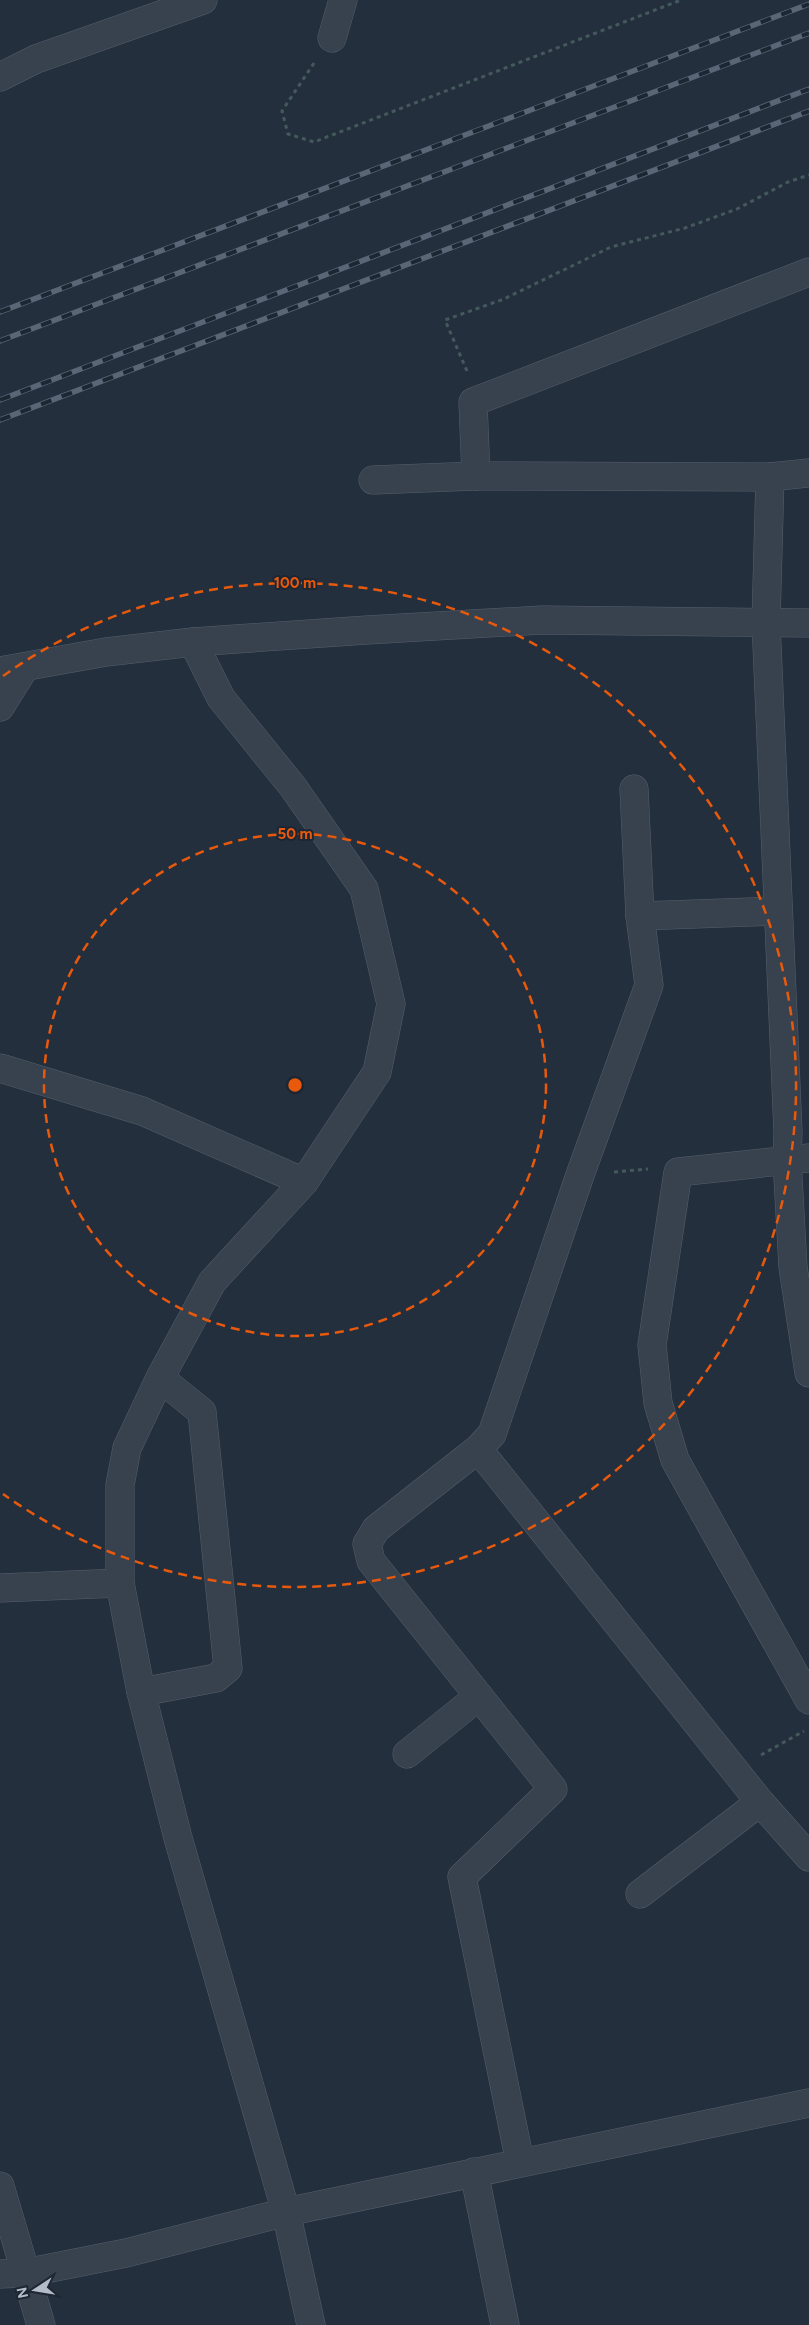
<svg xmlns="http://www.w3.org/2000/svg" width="809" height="2325" font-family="Figtree,sans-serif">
<rect width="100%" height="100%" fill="#242f3e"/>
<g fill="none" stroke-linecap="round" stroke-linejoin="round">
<defs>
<g id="minor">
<path d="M332,38L343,0"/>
<path d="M0,77L36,59L203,0"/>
<path d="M809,473L770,477L766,622L788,1132L787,1160L793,1267L809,1373"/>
<path d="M476,476L473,402L809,272"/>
<path d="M373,480L476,476L770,477"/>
<path d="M193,642L221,698L293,787L364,889L391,1004L377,1072L304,1182L212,1282L160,1378L127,1448L120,1485V1583L141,1692L178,1838L286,2212L311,2325"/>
<path d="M0,671L106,652L193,642L367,630L542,620L809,623"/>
<path d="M0,707L25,667"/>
<path d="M634,789L640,916"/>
<path d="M0,1068L142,1111L304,1182"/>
<path d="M809,1158L678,1172L652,1345L658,1403L675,1460L809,1700"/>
<path d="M478,1449L760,1802L809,1857"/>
<path d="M0,1588L120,1583"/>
<path d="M141,1692L216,1678L228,1668L202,1412L160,1378"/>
<path d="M407,1754L479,1696"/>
<path d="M640,1894L760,1802"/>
<path d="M520,2162L462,1877L553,1789L371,1561L367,1544L376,1529L478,1449L492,1434L580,1175L649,985L640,916L777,911"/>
<path d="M474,2172L505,2325"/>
<path d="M0,2186L41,2325"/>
<path d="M0,2274L25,2273L126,2253L286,2212L809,2103"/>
</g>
</defs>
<!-- minor casing -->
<use href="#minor" stroke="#565f6c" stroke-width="29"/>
<!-- path -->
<g stroke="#44595c" stroke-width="3" stroke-dasharray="4 4" stroke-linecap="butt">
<path d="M314,63L282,111L288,134L314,142L681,0"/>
<path d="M467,371L445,320L504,299L611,247L685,228L737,209L788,182L809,175"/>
<path d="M614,1172L648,1169"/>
<path d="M761,1755L804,1731"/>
</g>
<!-- minor -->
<use href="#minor" stroke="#38414e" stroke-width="28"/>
<defs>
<g id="rail">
<path d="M0,312L809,4"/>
<path d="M0,341L809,33"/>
<path d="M0,400L809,89"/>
<path d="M0,420L809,111"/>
</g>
</defs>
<!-- rail casing -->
<use href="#rail" stroke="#5a6575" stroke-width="5.5"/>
<!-- rail -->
<use href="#rail" stroke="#1d2633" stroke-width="4" stroke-dasharray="11" stroke-linecap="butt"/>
</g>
<!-- distance rings -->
<g fill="none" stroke="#e8590c" stroke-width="2.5" stroke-dasharray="9 6">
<circle cx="295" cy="1085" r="251"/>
<path d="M3 676A502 502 0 1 1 3 1494"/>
</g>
<circle cx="295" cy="1085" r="8" fill="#e8590c" stroke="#1d2633" stroke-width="2.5"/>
<g font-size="15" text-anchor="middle" font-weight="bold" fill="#e8590c" stroke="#1d2633" stroke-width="4" stroke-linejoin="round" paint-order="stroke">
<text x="295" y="588">100 m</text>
<text x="295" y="839">50 m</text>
</g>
<!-- north arrow -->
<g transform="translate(35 2290) rotate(258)" stroke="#1d2633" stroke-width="4" paint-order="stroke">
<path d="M0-4L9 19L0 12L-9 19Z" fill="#b4bcc9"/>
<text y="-8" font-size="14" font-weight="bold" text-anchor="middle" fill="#b4bcc9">N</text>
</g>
</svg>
